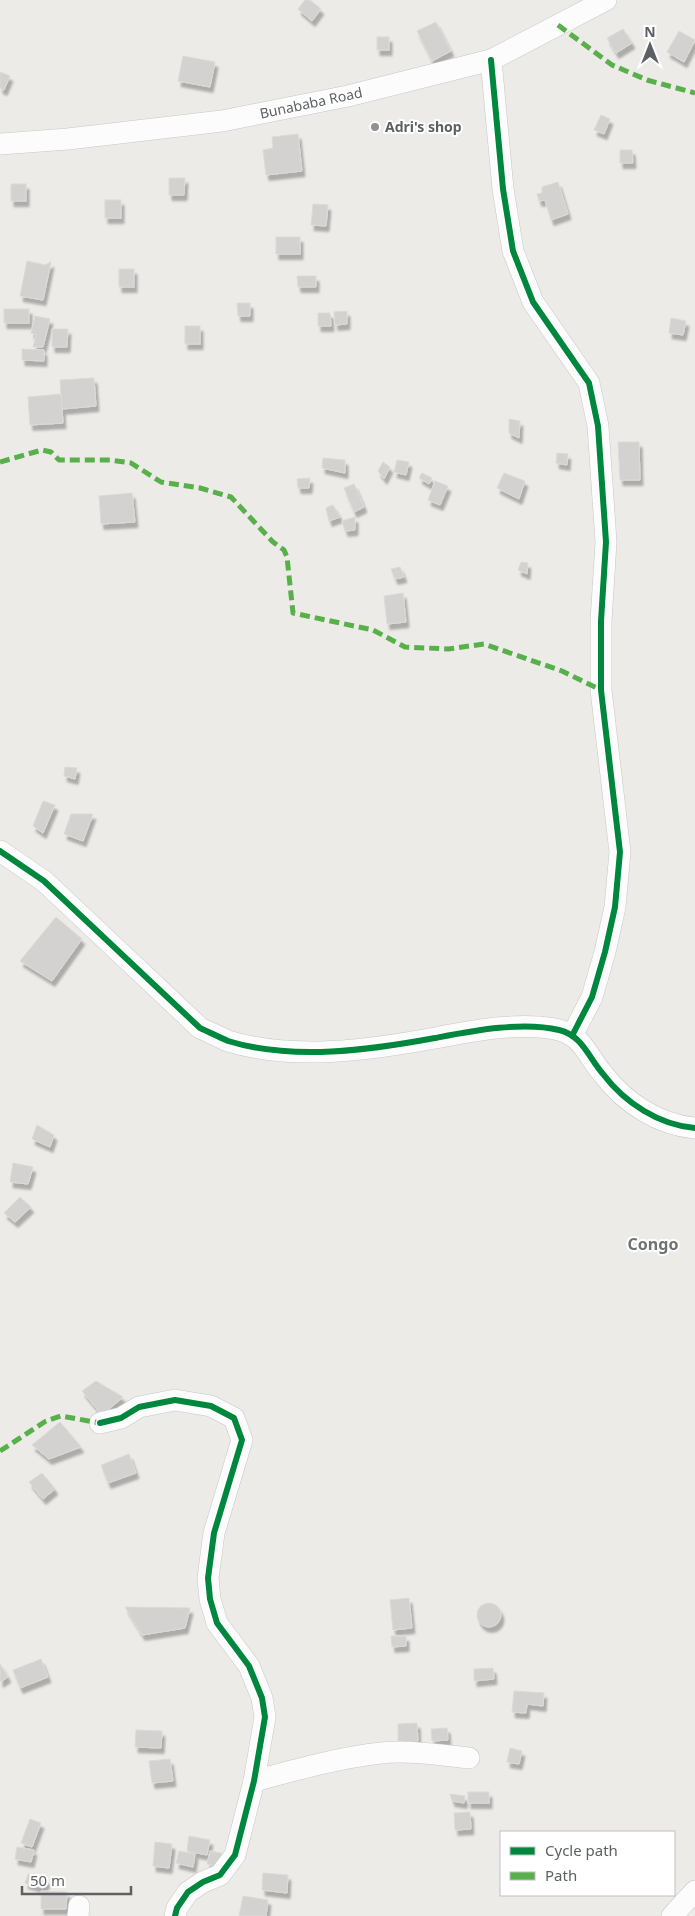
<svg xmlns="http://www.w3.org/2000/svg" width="695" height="1916" font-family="'Noto Sans',sans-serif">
<defs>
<filter id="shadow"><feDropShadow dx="3" dy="5.5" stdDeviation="1" flood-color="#0004"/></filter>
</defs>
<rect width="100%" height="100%" fill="#ecebe8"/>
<!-- building -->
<g fill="#d3d2d1" stroke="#dcdad7" filter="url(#shadow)">
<path d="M305,0H310L321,9L312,21L298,9Z"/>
<path d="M436,22L451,51L432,61L417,31Z"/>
<path d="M623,29L632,43L616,53L607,38Z"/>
<path d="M679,31L695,40L684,62L667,52Z"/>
<rect x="377" y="37" width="12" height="13"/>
<path d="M183,56L215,62L210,87L178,81Z"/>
<path d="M0,72L10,76L4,90L0,88Z"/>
<path d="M601,115L610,119L604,134L594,130Z"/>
<path d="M298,134L302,171L266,175L263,150L273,148L272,137Z"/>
<path d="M620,150H632L633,163H620Z"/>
<path d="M169,178H185L184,195H169Z"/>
<path d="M558,182L568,214L551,220L545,200L539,201L537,194L542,193V187Z"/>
<rect x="11" y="184" width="15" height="17"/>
<rect x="105" y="200" width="16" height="18"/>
<path d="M313,204L328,205L326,226L311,225Z"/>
<rect x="276" y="237" width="24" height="17"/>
<path d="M27,261L45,265L51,262L43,300L20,296Z"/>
<rect x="119" y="269" width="15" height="18"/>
<path d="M297,276H316V287H298Z"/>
<path d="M237,303H250V316H238Z"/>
<rect x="4" y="309" width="25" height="14"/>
<path d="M347,311V324L335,325L334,312Z"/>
<path d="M318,313H330L331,326H318Z"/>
<path d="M35,316L50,319L43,347H33L36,335L31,333Z"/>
<path d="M671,318L686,321L683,335L669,333Z"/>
<rect x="185" y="326" width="15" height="18"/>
<path d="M52,329H68L67,347H52Z"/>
<path d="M22,349L44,350V361L22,360Z"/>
<path d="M94,378L96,406L62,409L60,380Z"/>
<path d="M61,394L63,423L30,425L28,397Z"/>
<path d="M509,419L520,421L519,438L509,433Z"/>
<path d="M618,442H639L640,480H620Z"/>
<path d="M557,453L568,454L567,465L556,463Z"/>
<path d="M323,458L345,460V473L322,468Z"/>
<path d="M397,460L409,462L406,475L394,472Z"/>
<path d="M383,462L390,467L384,479L378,471Z"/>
<path d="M422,473L432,478L429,484L419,478Z"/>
<path d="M504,473L525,481L519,499L497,488Z"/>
<path d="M310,478L309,488H298L297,479Z"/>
<path d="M435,481L448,486L440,505L428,500Z"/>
<path d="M354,484L364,507L354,512L344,488Z"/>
<path d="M132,493L135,522L101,524L99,496Z"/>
<path d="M333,505L340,517L329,521L326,508Z"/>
<path d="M355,517V530L345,531L342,521Z"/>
<path d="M521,562L528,563L527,574L518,570Z"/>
<path d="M400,567L404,577L395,579L391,569Z"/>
<path d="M403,593L406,622L387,624L384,596Z"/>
<path d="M65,767L77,768L75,779L64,776Z"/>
<path d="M43,801L55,805L43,833L33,826Z"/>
<path d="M71,814H93L83,841L64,834Z"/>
<path d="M56,917L82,939L52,981L20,961Z"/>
<path d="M37,1125L54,1135L50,1147L32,1139Z"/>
<path d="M13,1163L33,1167L28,1184L10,1182Z"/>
<path d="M20,1197L31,1207L15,1222L4,1213Z"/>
<path d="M96,1381L123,1397L102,1415L82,1391Z"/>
<path d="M60,1422L81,1447L49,1459L32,1445Z"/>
<path d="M129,1454L136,1473L108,1483L101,1465Z"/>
<path d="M42,1473L55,1489L43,1499L29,1482Z"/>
<path d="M409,1598L412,1628L393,1630L390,1600Z"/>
<circle cx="489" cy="1615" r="12"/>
<path d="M125,1607L190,1608L185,1628L142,1635Z"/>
<path d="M391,1636H406V1646L392,1647Z"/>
<path d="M41,1659L48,1677L20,1688L13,1670Z"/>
<path d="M0,1664L8,1677L0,1682Z"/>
<path d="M493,1668L494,1679L474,1681V1669Z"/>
<path d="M514,1691L544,1693L543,1706L527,1704L526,1713L512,1712Z"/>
<path d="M417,1723L418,1741L398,1742V1724Z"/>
<path d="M447,1728L448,1740L432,1741L431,1729Z"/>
<path d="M136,1730L162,1731L161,1748L135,1747Z"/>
<path d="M510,1748L522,1751L519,1764L507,1762Z"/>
<path d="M170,1759L173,1781L152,1783L149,1761Z"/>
<rect x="468" y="1792" width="21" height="11"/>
<path d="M450,1794L465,1796L464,1803L452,1801Z"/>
<path d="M470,1812L471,1829L455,1830L454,1813Z"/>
<path d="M30,1819L41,1823L32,1847L21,1843Z"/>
<path d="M189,1836L210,1840L207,1855L187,1851Z"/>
<path d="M155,1842L172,1844L169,1868L153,1866Z"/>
<path d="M17,1847L34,1850L31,1862L15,1859Z"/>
<path d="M179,1851L195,1854L193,1867L176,1863Z"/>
<path d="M210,1851L226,1854L223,1867L207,1864Z"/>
<path d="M263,1873L288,1875L287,1893L262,1890Z"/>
<path d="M28,1874L48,1880L43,1888L25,1883Z"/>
<path d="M41,1891L67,1892L66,1909H41Z"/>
<path d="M243,1896L268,1900L266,1916H239Z"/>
</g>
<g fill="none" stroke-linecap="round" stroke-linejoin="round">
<defs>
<g id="minor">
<path d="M491,60L503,189L513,251L533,302L589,383L598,426L606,542L601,621V690L620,852L615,907L605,952L592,997L573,1034"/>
<path d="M0,144L68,139L222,121L348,96L491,60L606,0"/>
<path d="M0,851L44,881L200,1028C209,1032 219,1037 228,1041C293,1061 370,1050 435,1038C472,1031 522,1021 559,1030C583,1036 588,1057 603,1074C625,1103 659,1125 695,1128"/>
<path d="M100,1423L121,1418L139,1407L175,1400L211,1406L234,1418L242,1440L214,1533L208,1578L210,1599L217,1623L249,1666L262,1698L265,1717L254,1781L235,1855L220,1875L203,1882L188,1892L177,1908L175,1916"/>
<path d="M254,1781C295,1770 337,1758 381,1753C410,1750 440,1755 469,1758"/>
<path d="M78,1916L79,1906"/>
<path d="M672,1916L695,1891"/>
</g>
</defs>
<!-- minor casing -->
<use href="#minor" stroke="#c7c7c7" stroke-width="22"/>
<!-- minor -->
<use href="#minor" stroke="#fcfcfc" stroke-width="21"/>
<!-- quiet -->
<g stroke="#58b04a" stroke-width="5" stroke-dasharray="10 5" stroke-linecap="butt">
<path d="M558,25L612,65L647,80L695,93"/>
<path d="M0,462L42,450L51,452L59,460H110L131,463L161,482L200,488L231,497L273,542L284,550L287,557L293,613L373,630L405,647L448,649L484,644L562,671L601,690"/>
<path d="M0,1451L46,1421L61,1416L100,1423"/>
</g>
<defs>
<g id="cycleway">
<path d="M491,60L503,189L513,251L533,302L589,383L598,426L606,542L601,621V690L620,852L615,907L605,952L592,997L573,1034"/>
<path d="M0,851L44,881L200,1028C209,1032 219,1037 228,1041C293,1061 370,1050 435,1038C472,1031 522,1021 559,1030C583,1036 588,1057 603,1074C625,1103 659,1125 695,1128"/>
<path d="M100,1423L121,1418L139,1407L175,1400L211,1406L234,1418L242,1440L214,1533L208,1578L210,1599L217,1623L249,1666L262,1698L265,1717L254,1781L235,1855L220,1875L203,1882L188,1892L177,1908L175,1916"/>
</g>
</defs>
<!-- cycleway casing -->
<use href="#cycleway" stroke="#fff" stroke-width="9"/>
<!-- cycleway -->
<use href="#cycleway" stroke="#00873e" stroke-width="6"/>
</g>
<!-- markers -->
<circle fill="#8f9193" stroke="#fff" stroke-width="2" cx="375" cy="127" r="5"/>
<g text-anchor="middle" stroke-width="4" stroke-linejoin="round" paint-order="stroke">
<!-- street labels -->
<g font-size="14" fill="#5d6165" stroke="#fff">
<text transform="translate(311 103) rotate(-12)" y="5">Bunababa Road</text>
</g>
<!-- poi labels -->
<g font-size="14" font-weight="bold" fill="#5d6165" stroke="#fff" text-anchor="start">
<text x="385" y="132">Adri's shop</text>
</g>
<!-- quarter labels -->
<g font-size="16" font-weight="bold" fill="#6e7377" stroke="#fff">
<text x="653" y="1250">Congo</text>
</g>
</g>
<!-- legend -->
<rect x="500" y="1831" width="175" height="65" fill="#ffffff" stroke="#bec0c1"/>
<rect x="510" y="1847" width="25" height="8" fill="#00873e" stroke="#bec0c1"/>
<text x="545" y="1856" font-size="15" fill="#5d6165">Cycle path</text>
<rect x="510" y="1872" width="25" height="8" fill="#58b04a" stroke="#bec0c1"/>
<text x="545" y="1881" font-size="15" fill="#5d6165">Path</text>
<!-- north arrow -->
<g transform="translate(650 45)" stroke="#ffffff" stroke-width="4" paint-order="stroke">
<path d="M0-4L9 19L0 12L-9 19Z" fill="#5d6165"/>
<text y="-8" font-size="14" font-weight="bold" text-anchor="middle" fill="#5d6165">N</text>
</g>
<!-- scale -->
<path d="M22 1886v8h109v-8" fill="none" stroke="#5d6165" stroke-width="2.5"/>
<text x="30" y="1886" font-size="15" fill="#5d6165" stroke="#ffffff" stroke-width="4" paint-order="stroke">50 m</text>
</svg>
